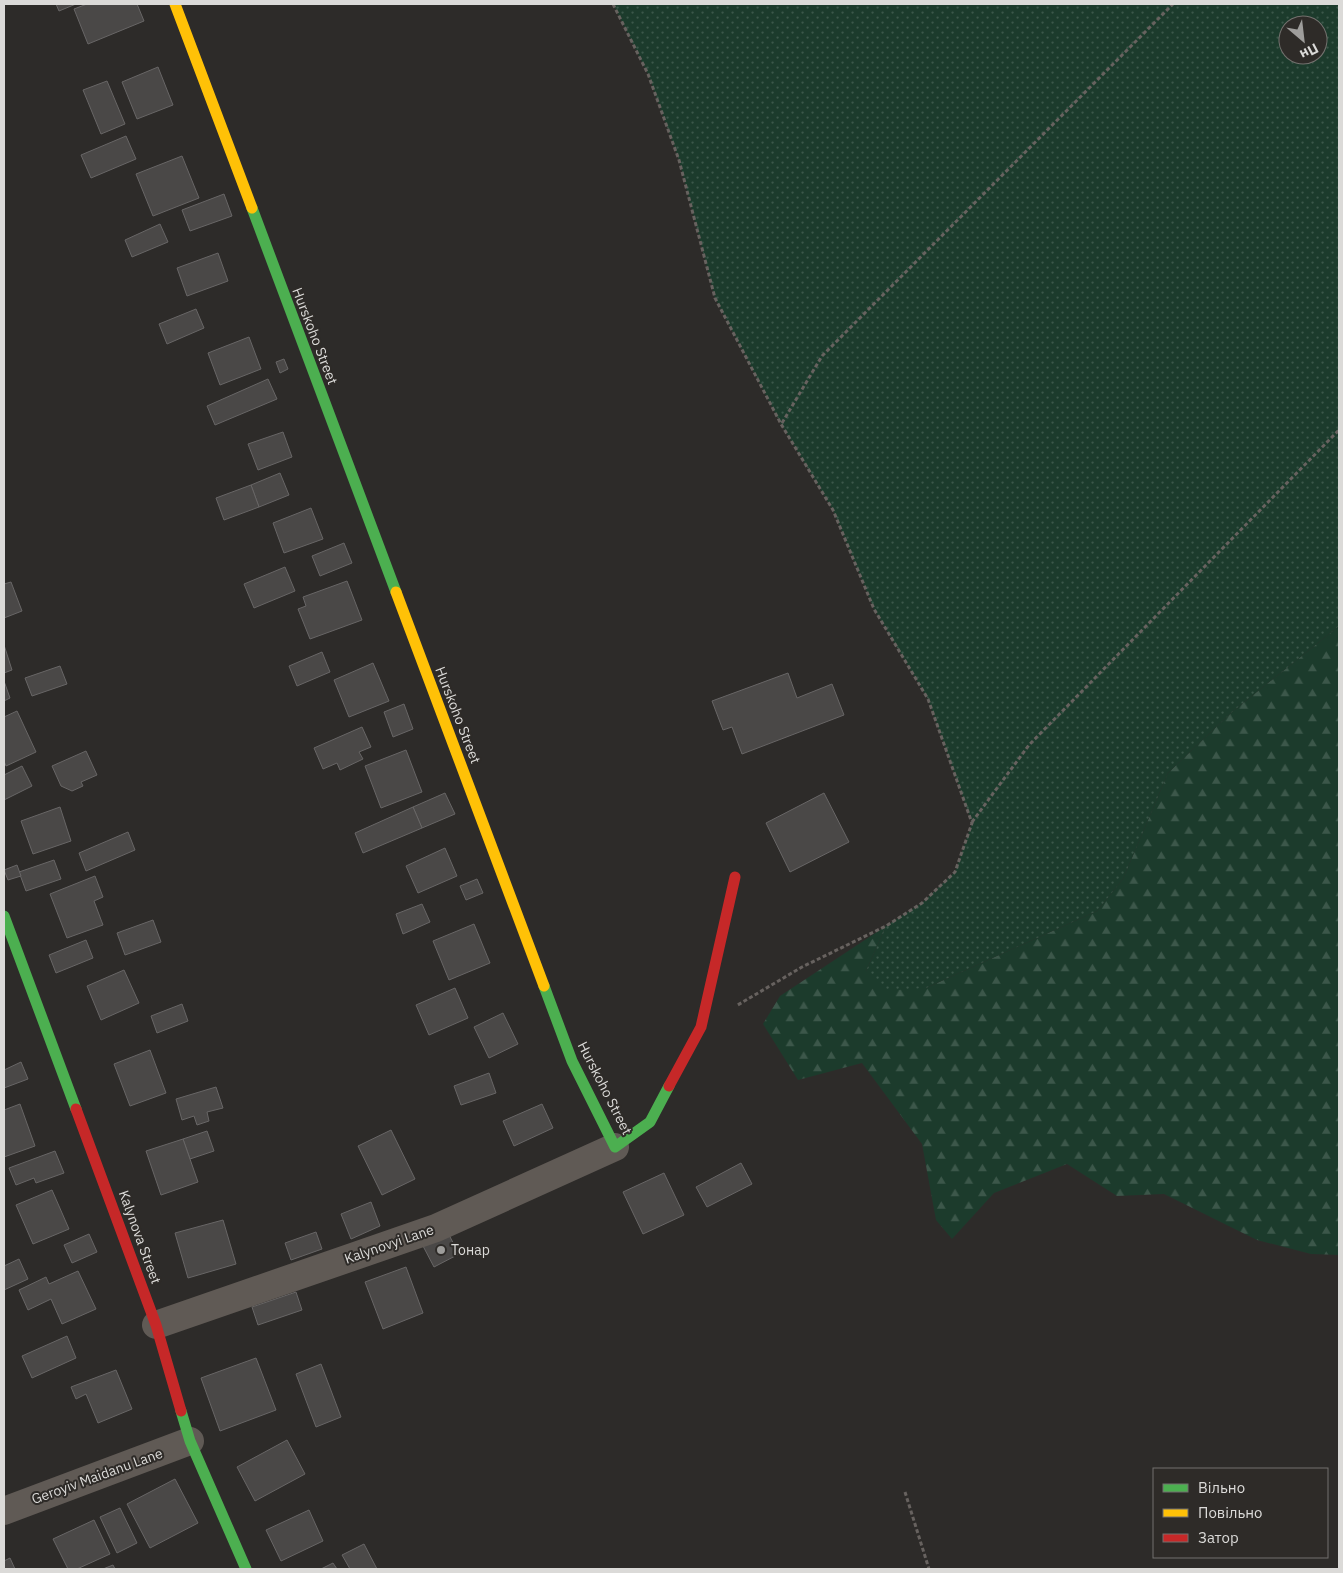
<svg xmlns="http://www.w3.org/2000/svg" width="1343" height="1573" font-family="'IBM Plex Sans',sans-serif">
<defs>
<pattern id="forest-firs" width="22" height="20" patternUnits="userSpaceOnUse" patternTransform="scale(1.25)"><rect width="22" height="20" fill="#1c3b2c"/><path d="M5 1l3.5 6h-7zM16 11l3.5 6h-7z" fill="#3c574a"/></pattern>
<pattern id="park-dots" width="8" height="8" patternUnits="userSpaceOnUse" patternTransform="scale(1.25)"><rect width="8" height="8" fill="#1c3b2c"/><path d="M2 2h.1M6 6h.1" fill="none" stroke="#3c574a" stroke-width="1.8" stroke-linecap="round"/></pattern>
</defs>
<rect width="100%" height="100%" fill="#2d2b29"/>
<!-- forest -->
<path fill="url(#forest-firs)" d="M1339,626V1255L1311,1254L1257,1240L1164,1194L1117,1196L1067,1164L994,1193L952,1239L936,1220L922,1144L862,1063L798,1080L763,1024L780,996L886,926L866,971L926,988L1097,911L1123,879L1168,773L1232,712Z"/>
<!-- park -->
<path fill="url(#park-dots)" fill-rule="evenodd" d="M613,4H1339V626L1232,712L1168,773L1123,879L1097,911L926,988L883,991L866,971L886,926L922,903L955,872L972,823L928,699L874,609L833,510L781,424L715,298L679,160L648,74ZM1288,25H1318V55H1288Z"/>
<!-- building -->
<g fill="#4a4847" stroke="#686666">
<path d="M56,4H76L59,11Z"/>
<path d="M87,4H137L144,21L88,44L74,9Z"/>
<path d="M158,67L173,105L137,119L122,82Z"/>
<path d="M107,81L125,124L101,134L83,90Z"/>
<path d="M126,136L136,159L91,178L81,155Z"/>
<path d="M182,156L199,198L153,216L136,174Z"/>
<path d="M224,194L232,216L190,231L182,210Z"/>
<path d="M160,224L168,242L132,257L125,240Z"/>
<path d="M218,253L228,281L187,296L177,268Z"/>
<path d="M196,309L204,328L167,344L159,324Z"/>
<path d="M249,337L261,369L220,385L208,353Z"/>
<path d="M284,359L288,369L280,373L276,362Z"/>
<path d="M268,379L277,399L215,425L207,406Z"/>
<path d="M283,432L292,457L258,470L248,444Z"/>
<path d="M280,473L289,495L259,507L251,485Z"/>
<path d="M251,485L259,507L224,520L216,498Z"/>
<path d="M311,508L323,539L284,553L273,523Z"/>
<path d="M344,543L352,563L320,576L312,556Z"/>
<path d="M285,567L295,591L254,608L244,584Z"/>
<path d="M347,581L362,620L310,639L298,609L306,606L303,597Z"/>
<path d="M11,582L22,611L4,618V584Z"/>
<path d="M4,645L12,670L4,673Z"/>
<path d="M322,652L330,672L297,686L289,666Z"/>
<path d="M373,663L389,701L349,717L334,680Z"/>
<path d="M60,666L67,684L32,696L25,678Z"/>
<path d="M788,673L797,698L832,684L844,715L742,754L732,727L723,730L712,701Z"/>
<path d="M4,681L10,698L4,701Z"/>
<path d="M404,704L413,729L393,737L384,712Z"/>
<path d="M17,711L36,752L6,766L4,761V717Z"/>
<path d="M362,727L371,747L359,752L363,759L340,770L337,763L323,769L314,748Z"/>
<path d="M406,750L422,792L381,808L365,766Z"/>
<path d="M86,751L97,775L81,782L83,786L72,791L61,786L52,766Z"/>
<path d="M22,766L32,786L4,800V775Z"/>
<path d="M445,793L455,814L422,828L413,807Z"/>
<path d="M824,793L849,842L790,872L766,823Z"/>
<path d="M60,807L71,841L33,854L21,821Z"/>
<path d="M413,807L422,828L363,853L355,833Z"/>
<path d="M128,832L135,850L86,871L79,853Z"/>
<path d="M445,848L457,876L418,893L406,866Z"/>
<path d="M54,860L61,879L26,891L19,872Z"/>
<path d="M17,865L21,876L8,880L4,870Z"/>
<path d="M95,876L103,897L94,901L103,925L67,938L50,894Z"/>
<path d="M477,879L483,893L466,900L460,886Z"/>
<path d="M422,904L430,922L403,934L396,914Z"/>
<path d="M153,920L161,942L125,955L117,933Z"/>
<path d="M474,924L490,963L449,980L433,941Z"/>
<path d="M86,940L93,958L56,973L49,955Z"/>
<path d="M124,970L139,1003L101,1020L87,986Z"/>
<path d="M455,988L468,1018L429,1035L416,1005Z"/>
<path d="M182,1004L188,1021L157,1033L151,1016Z"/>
<path d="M503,1013L518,1044L489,1058L474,1027Z"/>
<path d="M150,1050L166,1093L130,1106L114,1064Z"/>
<path d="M21,1062L28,1079L4,1088V1070Z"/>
<path d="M489,1073L496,1093L461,1105L454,1086Z"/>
<path d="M216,1087L223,1108L207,1112L209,1121L197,1125L194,1116L182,1120L176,1099Z"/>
<path d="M20,1104L35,1146L4,1157V1110Z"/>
<path d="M542,1104L553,1128L514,1146L503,1121Z"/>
<path d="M391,1130L415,1179L382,1195L358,1146Z"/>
<path d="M207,1131L214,1151L190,1159L183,1139Z"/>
<path d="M183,1139L198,1182L161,1195L146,1151Z"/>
<path d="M55,1151L64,1173L36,1183L34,1178L16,1185L9,1168Z"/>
<path d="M741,1163L752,1184L707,1207L696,1187Z"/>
<path d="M664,1173L684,1215L643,1234L623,1192Z"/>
<path d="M52,1190L69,1229L33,1244L16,1205Z"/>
<path d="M371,1202L380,1226L351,1239L341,1214Z"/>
<path d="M223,1220L236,1264L188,1278L175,1233Z"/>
<path d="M316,1232L322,1249L291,1260L285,1243Z"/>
<path d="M448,1233L459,1254L434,1267L423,1246Z"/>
<path d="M89,1234L97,1252L72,1263L64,1245Z"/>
<path d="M19,1259L28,1279L4,1290V1266Z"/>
<path d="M406,1267L423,1313L383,1329L365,1282Z"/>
<path d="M78,1271L96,1309L62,1324L51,1299L28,1310L19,1290L46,1277L49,1284Z"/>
<path d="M296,1292L302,1310L258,1325L252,1307Z"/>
<path d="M67,1336L76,1358L32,1378L22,1356Z"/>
<path d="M256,1358L276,1410L220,1431L201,1378Z"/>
<path d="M321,1364L341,1417L316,1427L296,1374Z"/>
<path d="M116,1370L132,1409L98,1423L86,1394L76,1399L71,1387Z"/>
<path d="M287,1440L305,1474L255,1501L237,1467Z"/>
<path d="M175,1479L198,1523L150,1548L127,1504Z"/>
<path d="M120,1508L137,1543L117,1553L100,1517Z"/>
<path d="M309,1510L323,1541L281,1561L266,1530Z"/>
<path d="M94,1520L110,1554L77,1569H68L53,1539Z"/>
<path d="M364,1544L377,1569H350L342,1555Z"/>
<path d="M10,1558L15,1569H4V1561Z"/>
<path d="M333,1563L337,1569H321Z"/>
<path d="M113,1565L115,1569H103Z"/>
</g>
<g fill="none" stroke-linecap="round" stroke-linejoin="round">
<!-- path -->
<g stroke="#67625f" stroke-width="3" stroke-dasharray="4 2.5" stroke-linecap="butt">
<path d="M613,4L648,74L679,160L715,298L781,424L833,510L874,609L928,699L972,823L955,872L922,903L886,926L802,967L736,1006"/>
<path d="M782,423L822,356L1173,4"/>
<path d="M972,822L1029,745L1339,430"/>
<path d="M905,1492L929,1569"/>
</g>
<!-- street -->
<g stroke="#605a55" stroke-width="28">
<path d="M156,1325L436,1228L615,1147"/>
<path d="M4,1511L190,1441"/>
</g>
<!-- fast -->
<g stroke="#4caf50" stroke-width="11">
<path d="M252,208L396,592"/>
<path d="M4,916L76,1109"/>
<path d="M544,986L572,1061L615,1147L650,1122L669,1086"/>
<path d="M181,1411L190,1441L246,1569"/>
</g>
<!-- slow -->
<g stroke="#ffc107" stroke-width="11">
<path d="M175,4L252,208"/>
<path d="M396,592L544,986"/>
</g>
<!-- jam -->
<g stroke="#c62828" stroke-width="11">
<path d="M669,1086L701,1027L735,877"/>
<path d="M76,1109L156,1325L181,1411"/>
</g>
</g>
<!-- markers -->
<circle fill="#9e9d9b" stroke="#2e2b28" stroke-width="2" cx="441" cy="1250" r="5"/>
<g text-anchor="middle" stroke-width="4" stroke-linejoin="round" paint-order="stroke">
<!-- street labels -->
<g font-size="14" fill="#dbdad8" stroke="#2e2b28">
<text transform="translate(315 336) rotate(69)" y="5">Hurskoho Street</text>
<text transform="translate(458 715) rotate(69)" y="5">Hurskoho Street</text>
<text transform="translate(605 1088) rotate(63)" y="5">Hurskoho Street</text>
<text transform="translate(140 1237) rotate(70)" y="5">Kalynova Street</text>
<text transform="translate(389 1244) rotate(-19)" y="5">Kalynovyi Lane</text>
<text transform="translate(97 1476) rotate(-20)" y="5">Geroyiv Maidanu Lane</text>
</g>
<!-- poi labels -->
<g font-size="14" fill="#dbdad8" stroke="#2e2b28" text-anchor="start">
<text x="451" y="1255">Тонар</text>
</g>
</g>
<!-- border -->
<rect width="1343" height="1573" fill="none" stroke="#dbdad8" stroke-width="10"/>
<!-- legend -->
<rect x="1153" y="1468" width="175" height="90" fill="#2e2b28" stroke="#73716e"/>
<rect x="1163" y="1484" width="25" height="8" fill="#4caf50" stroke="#73716e"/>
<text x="1198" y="1493" font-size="15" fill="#dbdad8">Вільно</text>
<rect x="1163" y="1509" width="25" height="8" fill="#ffc107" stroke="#73716e"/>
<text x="1198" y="1518" font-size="15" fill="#dbdad8">Повільно</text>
<rect x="1163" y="1534" width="25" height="8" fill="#c62828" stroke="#73716e"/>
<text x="1198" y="1543" font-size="15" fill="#dbdad8">Затор</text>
<!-- north arrow -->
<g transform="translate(1303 40) rotate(152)"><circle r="24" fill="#2e2b28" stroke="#73716e"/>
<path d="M0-4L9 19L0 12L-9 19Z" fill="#9e9d9b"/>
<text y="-8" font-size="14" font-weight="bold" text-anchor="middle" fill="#dbdad8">Пн</text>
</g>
</svg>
